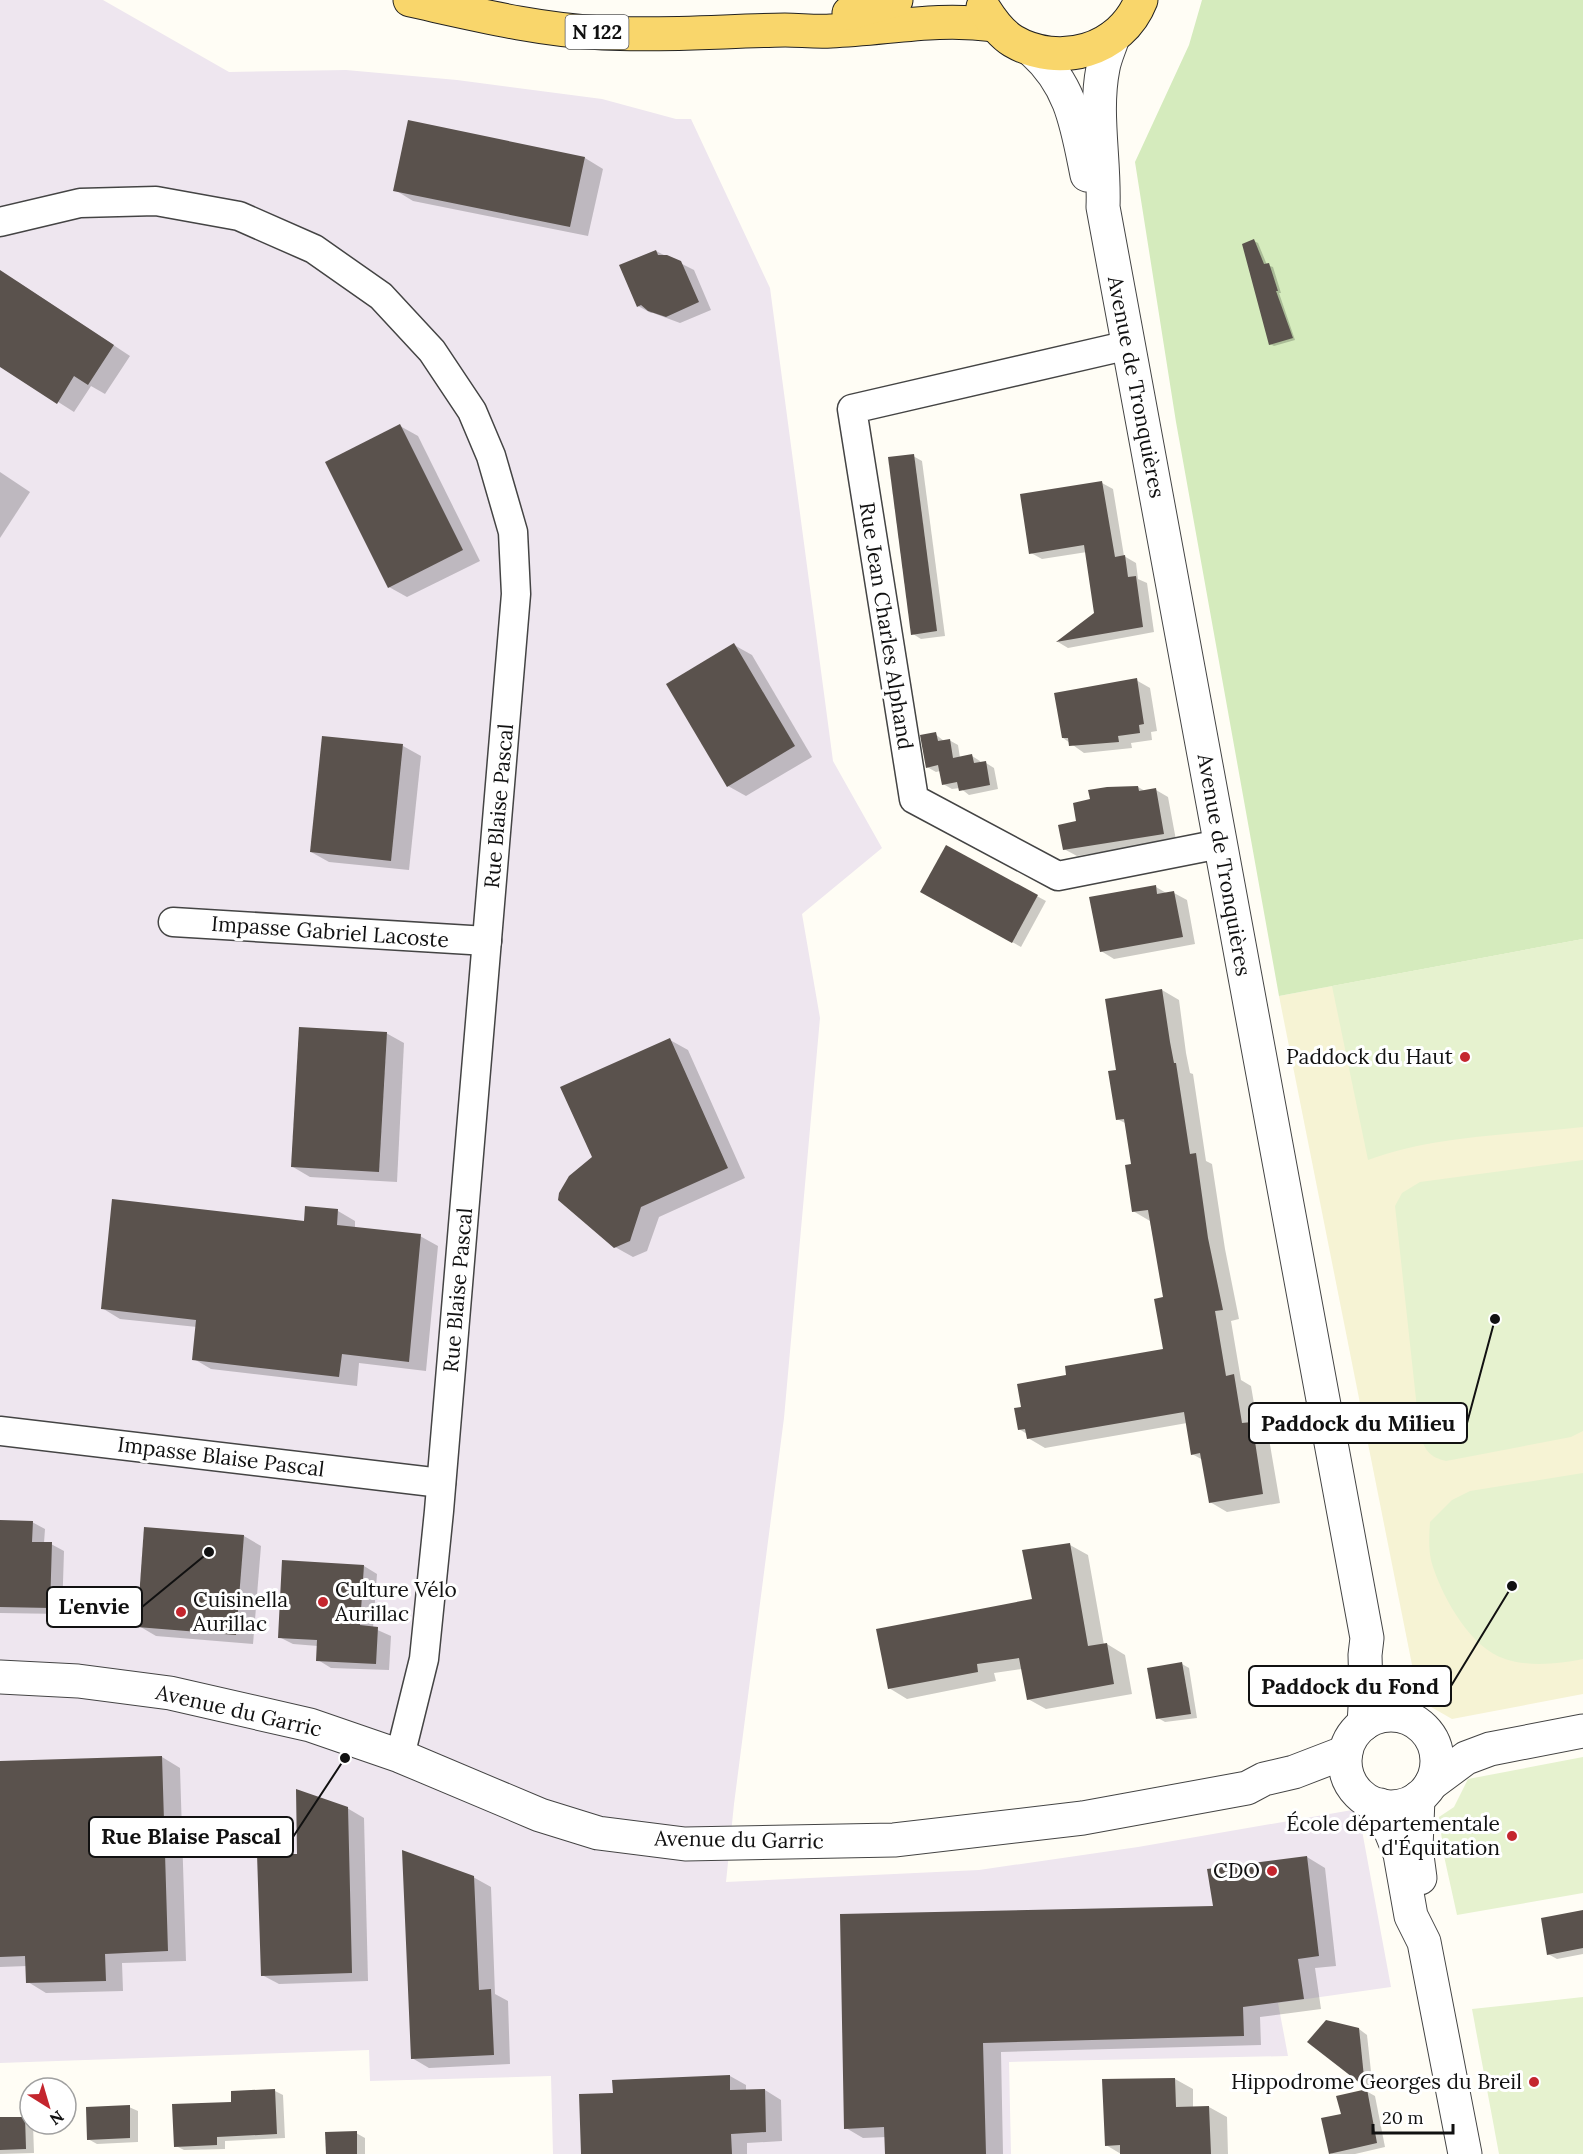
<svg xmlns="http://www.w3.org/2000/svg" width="1583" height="2154" font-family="Lora,serif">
<rect width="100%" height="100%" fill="#fffdf5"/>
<!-- industrial -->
<path fill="#eee6ef" d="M0,0H103L229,72L346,70L457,80L602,99L676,119H691L770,288L833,761L882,848L802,914L820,1018L784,1418L734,1804L726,1882L979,1870L1138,1847L1358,1809L1391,1987L1278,2003L1288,2056L1009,2062L1011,2154H553L551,2076L370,2081L369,2050L0,2063Z"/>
<!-- farmland -->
<path fill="#f6f3d4" d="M1583,939V1694L1452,1719L1419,1700L1279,996Z"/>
<!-- green -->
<path fill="#d5ebbd" d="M1202,0H1583V939L1279,996L1176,422L1135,162L1189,45Z"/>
<!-- pitch -->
<g fill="#e6f2cf">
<path d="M1583,939V1127C1512,1135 1436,1135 1368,1160L1332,986Z"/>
<path d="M1583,1160V1431L1571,1437L1446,1461C1430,1457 1426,1452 1420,1436L1395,1206L1402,1193L1420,1182Z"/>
<path d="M1583,1473V1659C1559,1664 1529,1667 1505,1659C1471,1648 1444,1600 1433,1567C1428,1553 1429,1537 1430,1522L1452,1500L1470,1491Z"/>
<path d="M1583,1757V1893L1457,1915L1444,1856L1439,1817L1454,1807L1468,1779Z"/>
<path d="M1583,1997V2154H1499L1472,2009Z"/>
</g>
<!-- shadow -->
<g fill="#0003">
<path d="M410,122L585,158L603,169L588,236L413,201L395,190Z"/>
<path d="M1254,241L1258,243L1267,265L1273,267L1281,293H1279L1295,340L1274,346L1270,344Z"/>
<path d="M656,251L694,270L711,310L680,323L653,313H651L638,306Z"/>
<path d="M0,274L18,282L130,356L105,394L91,386L74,412L0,365Z"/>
<path d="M400,426L418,436L480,561L407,597L389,587Z"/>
<path d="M913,456L922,461L945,636L921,639L913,634Z"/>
<path d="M0,472L30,492L0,538Z"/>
<path d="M1102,483L1113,489L1124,556L1136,563L1138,579L1147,583L1154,632L1068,648L1058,642L1096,614L1087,552L1042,559L1031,553Z"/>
<path d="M734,645L752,655L812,757L746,796L728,786Z"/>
<path d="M1136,680L1150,688L1157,731L1151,732L1152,740L1131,743L1132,748L1084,753L1063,738Z"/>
<path d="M935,734L944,741L949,740L958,745L960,758L972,756L980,761L981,764L986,763L994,768L998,789L969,795L960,788L952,789L943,784L940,771L936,772L927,767Z"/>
<path d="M403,746L421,756L409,870L329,862L311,852Z"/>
<path d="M1138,787L1145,791L1156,790L1168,797L1176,840L1077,856L1064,849L1078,823Z"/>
<path d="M946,847L1046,901L1021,947L922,892Z"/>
<path d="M1156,887L1168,894L1174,893L1187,900L1195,944L1114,959L1101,951Z"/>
<path d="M1162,990L1179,1000L1186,1053L1190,1073L1193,1074L1206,1161L1212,1164L1225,1249L1239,1319L1231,1321L1241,1380L1251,1386L1258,1427L1268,1433L1280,1503L1227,1512L1210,1502L1203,1460L1192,1454L1187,1423L1045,1448L1028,1438L1027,1434L1019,1429L1023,1409L1165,1351V1298L1150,1221L1133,1211V1166L1127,1124L1117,1119V1071Z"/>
<path d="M386,1033L404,1043L397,1182L310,1177L293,1167Z"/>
<path d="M670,1040L688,1050L745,1178L659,1217L647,1251L633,1257L615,1247L594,1158Z"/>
<path d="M338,1211L355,1221V1229L420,1236L438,1246L426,1371L359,1363L357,1386L211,1369L194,1359L197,1327L120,1319L102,1308L305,1222Z"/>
<path d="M0,1521L32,1522L45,1529L44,1543L51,1544L64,1551L62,1614L0,1613Z"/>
<path d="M145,1529L244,1536L261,1546L253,1644L156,1636L139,1626Z"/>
<path d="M1070,1545L1088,1555L1104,1645L1107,1644L1125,1655L1132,1694L1046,1709L1028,1699L1022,1669L994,1673L996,1681L907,1699L889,1688L1034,1600Z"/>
<path d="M364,1566L377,1574L373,1628L391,1636L389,1670L331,1668L318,1660V1646L293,1644L279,1637Z"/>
<path d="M1182,1664L1189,1668L1197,1718L1165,1722L1158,1718Z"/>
<path d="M162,1757L180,1768L186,1961L122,1963L123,1991L46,1993L28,1982L27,1966L0,1967V1762Z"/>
<path d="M347,1808L364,1818L368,1981L279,1984L262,1975L299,1856Z"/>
<path d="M1307,1857L1325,1868L1336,1966L1315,1968L1321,2009L1260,2017L1261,2045L1001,2052L1003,2154H886V2137L863,2138L846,2128L841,1915L1214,1908Z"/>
<path d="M473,1877L491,1887L495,1994L508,2001L510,2064L429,2068L412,2058Z"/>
<path d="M1583,1912V1954L1557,1959L1548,1954Z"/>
<path d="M1359,2029L1367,2035L1373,2090L1309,2042Z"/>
<path d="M730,2076L746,2085V2091L765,2090L781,2100L782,2141L747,2143V2154H582L614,2095Z"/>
<path d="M1175,2079L1193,2089V2108L1209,2107L1227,2117L1228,2154H1121L1106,2145Z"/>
<path d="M275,2091L283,2095L285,2138L225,2141V2149L184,2150L176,2146L233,2104Z"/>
<path d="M1366,2091L1375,2096L1385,2147L1355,2154H1332L1330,2153Z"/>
<path d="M129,2107L138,2111V2142L97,2144L88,2139Z"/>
<path d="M25,2118L30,2121V2124H33L34,2153L0,2154V2119Z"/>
<path d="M356,2133L365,2138V2154H328Z"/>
</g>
<!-- building -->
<g fill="#5a524d">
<path d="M408,120L585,157L570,227L393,191Z"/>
<path d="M1254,239L1264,264L1269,263L1278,291H1276L1293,338L1269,345L1242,244Z"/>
<path d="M656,250L658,255H667L681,261L699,302L666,317L648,311L641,305L637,307L619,265Z"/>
<path d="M0,270L114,345L88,385L74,376L57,404L0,367Z"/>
<path d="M400,424L463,550L388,588L325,462Z"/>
<path d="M914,454L937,631L911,635L888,457Z"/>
<path d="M1102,481L1115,557L1125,555L1128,577L1136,576L1143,627L1056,642L1094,613L1084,545L1029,554L1020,494Z"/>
<path d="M734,643L795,746L727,787L666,684Z"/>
<path d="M1137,678L1144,724L1139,725L1140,733L1118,736L1119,742L1069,746L1068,738H1062L1054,693Z"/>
<path d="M936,732L938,741L950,739L953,758L972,754L974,763L986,761L990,785L959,791L957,782L942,785L938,765L926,768L920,735Z"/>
<path d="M322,736L403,744L391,861L310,852Z"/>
<path d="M1138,786L1139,791L1156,788L1164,834L1063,850L1058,825L1076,821L1073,803L1090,799L1088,790L1107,787Z"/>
<path d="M946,845L1038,895L1012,943L920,892Z"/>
<path d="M1156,885L1157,894L1174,891L1183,937L1100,952L1089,897Z"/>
<path d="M1162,989L1170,1042L1174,1063H1176L1190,1154L1196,1153L1208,1238L1223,1310L1215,1311L1226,1376L1234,1374L1242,1423L1252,1422L1263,1494L1209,1503L1200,1453L1191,1455L1184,1412L1027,1439L1025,1429L1018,1430L1014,1408L1021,1407L1017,1384L1066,1375L1065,1366L1163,1349L1154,1299L1163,1297L1148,1210L1132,1212L1125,1165L1131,1164L1124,1119L1116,1120L1108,1071L1116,1070L1105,999Z"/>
<path d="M299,1027L387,1032L379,1172L291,1167Z"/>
<path d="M670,1038L728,1168L641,1207L630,1241L614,1248L558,1200L559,1193L569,1176L592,1157L560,1087Z"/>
<path d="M112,1199L304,1221L305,1206L338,1209L337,1225L421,1234L409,1362L342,1354L339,1377L192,1360L196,1320L101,1309Z"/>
<path d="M0,1520L33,1521L32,1542H52L50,1608L0,1607Z"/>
<path d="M144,1527L244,1535L236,1635L137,1627Z"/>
<path d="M1070,1543L1088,1646L1107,1643L1114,1684L1027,1700L1019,1658L977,1664L978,1672L888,1689L876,1629L1032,1599L1022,1550Z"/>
<path d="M282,1560L364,1565L360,1625L378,1627L376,1664L316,1661L317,1640L278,1638Z"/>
<path d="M1182,1662L1191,1714L1156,1719L1147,1668Z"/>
<path d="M162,1756L168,1951L105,1954L106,1981L26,1983L25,1956L0,1957V1761Z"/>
<path d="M296,1789L348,1807L352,1973L261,1976L257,1854H297Z"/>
<path d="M402,1850L474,1876L479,1990L491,1989L494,2055L411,2059Z"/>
<path d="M1307,1856L1319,1956L1298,1959L1304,1999L1243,2007L1244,2036L983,2043L986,2154H885L884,2127L844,2129L840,1914L1213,1906L1207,1869Z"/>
<path d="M1583,1910V1948L1547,1955L1541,1918Z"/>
<path d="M1326,2020L1359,2028L1365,2087L1307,2042Z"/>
<path d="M730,2075V2090L765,2089L766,2132L731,2134L732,2154H581L579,2094L613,2093L612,2080Z"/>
<path d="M1175,2078L1176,2107L1209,2106L1211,2154H1120V2145L1105,2146L1102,2079Z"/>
<path d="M275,2089L277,2134L217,2137V2145L174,2147L172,2104L231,2102V2091Z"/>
<path d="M1367,2089L1377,2143L1329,2154L1321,2118L1341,2114L1336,2096Z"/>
<path d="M130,2105V2138L87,2140L86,2107Z"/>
<path d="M0,2117H25L26,2149L0,2150Z"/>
<path d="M357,2131V2154H326L325,2132Z"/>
</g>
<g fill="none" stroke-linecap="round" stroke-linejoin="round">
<defs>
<g id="minor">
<path d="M0,222L80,203L156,201L239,216L314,249L381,296L432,351L472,411L491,456L513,532L516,594L439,1511L424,1659L400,1756"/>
<path d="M1129,345L852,409L914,799L1058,876L1220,844"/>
<path d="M173,922L487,941"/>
<path d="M0,1431L441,1483"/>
</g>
<g id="tertiary">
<path d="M1113,37C1110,47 1105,57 1103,68C1094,113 1105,161 1103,207L1367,1638L1365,1655L1366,1691L1364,1724"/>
<path d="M1033,51C1072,86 1077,126 1087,175"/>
<path d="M0,1677L78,1681L170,1693L310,1725L400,1756L540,1815L598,1833L685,1844L894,1840L1083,1818L1247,1788L1264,1779L1294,1772L1346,1752"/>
<circle cx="1391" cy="1761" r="46"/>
<path d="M1431,1784L1466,1758L1490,1749L1583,1731"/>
<path d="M1418,1798L1416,1848L1420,1878"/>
<path d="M1380,1805L1400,1854L1411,1916L1424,1942L1465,2154"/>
</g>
<g id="primary">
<path d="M410,0C474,14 538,30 603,33C664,36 724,31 785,30C800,30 815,32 831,31C887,29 936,17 994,25"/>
<path d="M983,7C991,20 1000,33 1013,41C1059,68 1121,51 1141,0"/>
<path d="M849,13L896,0"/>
</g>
</defs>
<!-- minor casing -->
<use href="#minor" stroke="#444" stroke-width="31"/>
<!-- tertiary casing -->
<use href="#tertiary" stroke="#444" stroke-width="35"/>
<!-- primary casing -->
<use href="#primary" stroke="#222" stroke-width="35"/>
<!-- minor -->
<use href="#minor" stroke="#fff" stroke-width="28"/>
<!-- tertiary -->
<use href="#tertiary" stroke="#fff" stroke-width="33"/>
<!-- primary -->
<use href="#primary" stroke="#f9d66b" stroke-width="33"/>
</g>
<!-- markers -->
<g fill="#c4262e" stroke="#fff" stroke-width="2">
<circle cx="1465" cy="1057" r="6"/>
<circle cx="323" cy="1602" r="6"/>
<circle cx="181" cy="1612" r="6"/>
<circle cx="1512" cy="1836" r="6"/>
<circle cx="1272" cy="1871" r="6"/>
<circle cx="1534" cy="2082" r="6"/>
</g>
<g text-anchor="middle" stroke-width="6" stroke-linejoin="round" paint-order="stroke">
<!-- shield labels -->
<rect fill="#fff" stroke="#585858" stroke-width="1.5" x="565.5" y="15" width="63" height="34" rx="4.5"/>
<g font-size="20" font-weight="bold" fill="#111">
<text x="597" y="39">N 122</text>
</g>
<!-- street labels -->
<g font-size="21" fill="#111" stroke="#fff">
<text transform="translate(1136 387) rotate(79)" y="7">Avenue de Tronquières</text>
<text transform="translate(886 626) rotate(81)" y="7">Rue Jean Charles Alphand</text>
<text transform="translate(499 806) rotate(-85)" y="7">Rue Blaise Pascal</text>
<text transform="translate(1224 865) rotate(80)" y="7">Avenue de Tronquières</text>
<text transform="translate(330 932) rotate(4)" y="7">Impasse Gabriel Lacoste</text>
<text transform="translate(458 1290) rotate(-85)" y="7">Rue Blaise Pascal</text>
<text transform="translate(221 1457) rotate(7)" y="7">Impasse Blaise Pascal</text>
<text transform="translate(239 1711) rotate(13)" y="7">Avenue du Garric</text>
<text transform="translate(739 1840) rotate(1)" y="7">Avenue du Garric</text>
</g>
<!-- poi labels -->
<g font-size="21" fill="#111" stroke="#fff" text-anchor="end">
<text x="1453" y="1064">Paddock du Haut</text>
<text x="335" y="1597" text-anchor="start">Culture Vélo<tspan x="335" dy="24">Aurillac</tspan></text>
<text x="193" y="1607" text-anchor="start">Cuisinella<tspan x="193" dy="24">Aurillac</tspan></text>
<text x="1500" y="1831">École départementale<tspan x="1500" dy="24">d'Équitation</tspan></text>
<text x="1260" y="1878">CDO</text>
<text x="1522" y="2089">Hippodrome Georges du Breil</text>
</g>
</g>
<!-- callouts -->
<path fill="none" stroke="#111" stroke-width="2" d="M1495 1319L1467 1423M209 1552L142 1607M1512 1586L1451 1686M345 1758L293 1837"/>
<g fill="#111" stroke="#fff" stroke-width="2">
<circle cx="1495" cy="1319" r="6"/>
<circle cx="209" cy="1552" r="6"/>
<circle cx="1512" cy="1586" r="6"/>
<circle cx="345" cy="1758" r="6"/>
</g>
<g fill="#fff" stroke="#111" stroke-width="2">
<rect x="1249" y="1403" width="218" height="40" rx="6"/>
<rect x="47" y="1587" width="95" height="40" rx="6"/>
<rect x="1249" y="1666" width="202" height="40" rx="6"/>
<rect x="89" y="1817" width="204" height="40" rx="6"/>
</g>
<g font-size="22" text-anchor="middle" font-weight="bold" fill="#111">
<text x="1358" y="1431">Paddock du Milieu</text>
<text x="94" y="1614">L'envie</text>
<text x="1350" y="1694">Paddock du Fond</text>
<text x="191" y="1844">Rue Blaise Pascal</text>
</g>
<!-- north arrow -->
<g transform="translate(48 2106) rotate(143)"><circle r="28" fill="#ffffff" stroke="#a0a0a0" stroke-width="1.5"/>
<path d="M0-4.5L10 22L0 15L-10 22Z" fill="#c4262e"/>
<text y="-9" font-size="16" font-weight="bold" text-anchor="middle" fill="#111111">N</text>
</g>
<!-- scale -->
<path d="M1373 2124v9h80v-9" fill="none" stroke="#111111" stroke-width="3"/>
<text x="1382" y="2124" font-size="18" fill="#111111" stroke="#ffffff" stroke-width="4.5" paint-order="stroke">20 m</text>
</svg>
